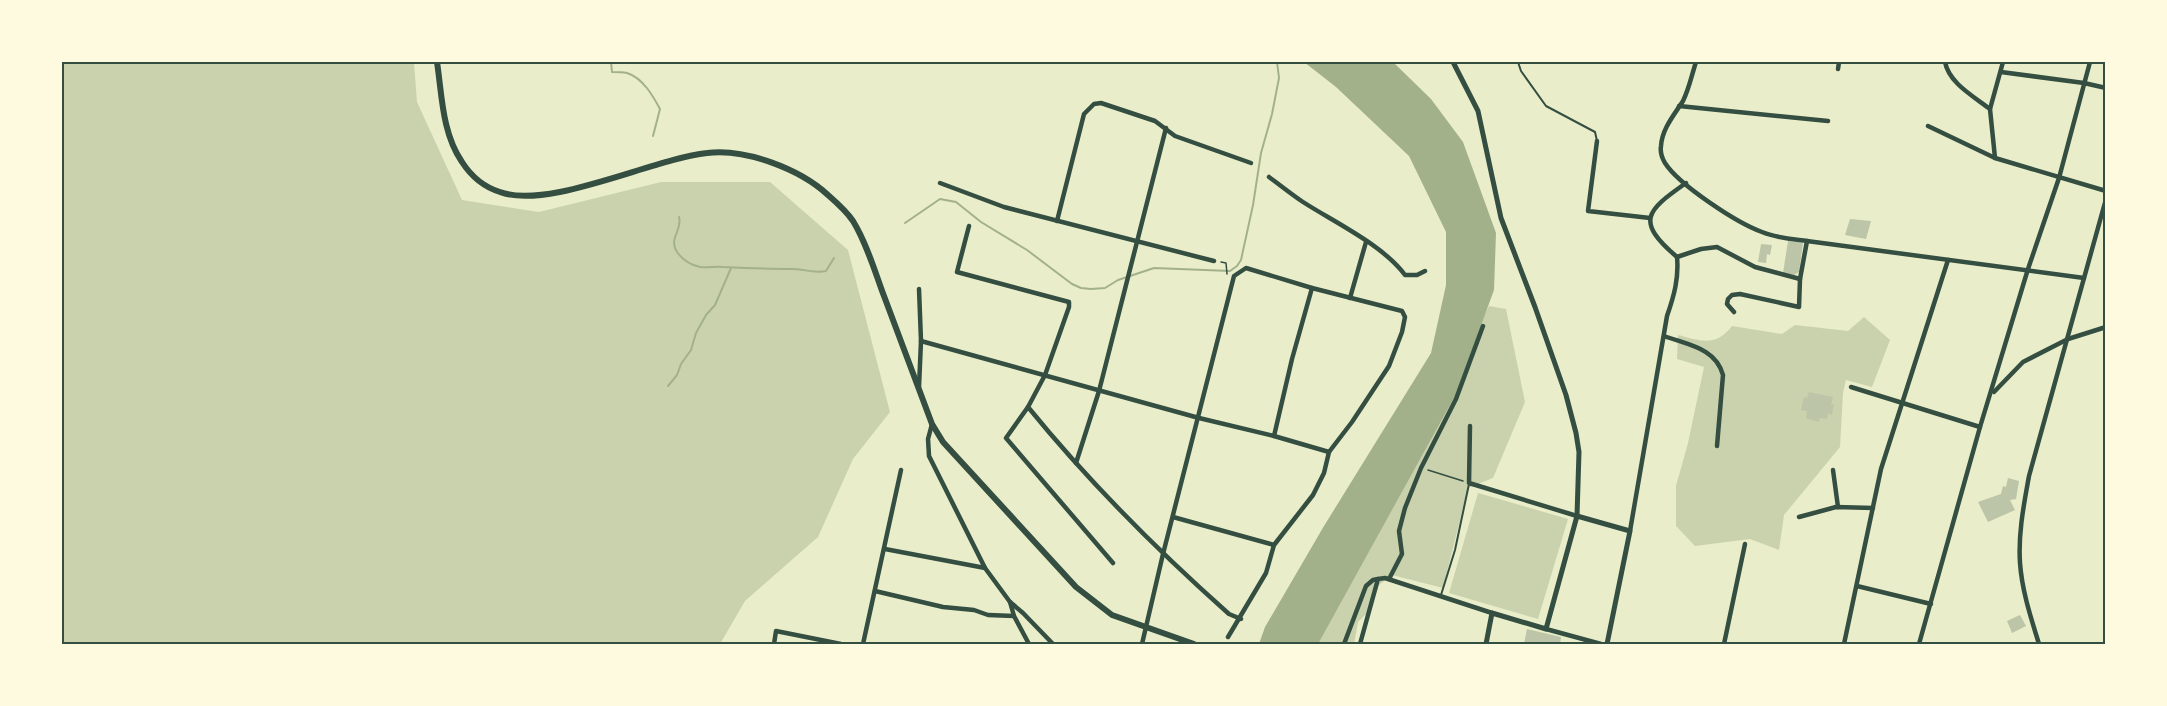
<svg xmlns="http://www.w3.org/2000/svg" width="2167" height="706" font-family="'PT Sans Narrow',sans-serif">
<rect width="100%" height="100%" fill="#e9edc9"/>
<!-- green -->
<g fill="#cad2ad">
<path d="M62,62H414L417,102L462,200L539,212L661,182H770L848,250L890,412L853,459L818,537L745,601L720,644H62Z"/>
<path d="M1489,306L1506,309L1525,402L1493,478L1468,488L1443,588L1392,575L1379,585L1370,610L1358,622L1354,644H1302L1418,447Z"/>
<path d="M1864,317L1890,340L1872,387L1846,380L1843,393L1840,447L1784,515L1779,550L1750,539L1695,546L1676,526V486L1688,443L1704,367L1677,359L1678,335C1701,341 1716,347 1732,326L1782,334L1795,325L1848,331Z"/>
<path d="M1478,493L1568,519L1538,619L1449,593Z"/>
</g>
<!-- water -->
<path fill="#a3b18a" d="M1304,62H1393L1431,99L1463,142L1496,233L1494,290L1456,394L1318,644H1259L1265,627L1324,526L1431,353L1446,285V232L1409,156L1336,87Z"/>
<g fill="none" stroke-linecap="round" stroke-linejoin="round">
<!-- stream -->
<g stroke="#a3b18a" stroke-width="2">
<path d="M611,62L612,72C617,72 622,72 627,73C643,78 653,96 660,109L653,136"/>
<path d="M679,217C683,230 668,238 677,252C682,259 691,265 700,267C708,268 716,266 723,267C745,268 767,269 789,269C802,268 813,274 826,271L834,258"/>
<path d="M905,223L940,199L956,202L981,222L1027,250L1072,284L1081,288L1091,289L1105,288L1118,280L1154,268L1230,271L1237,266L1241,260L1253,205L1261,153L1272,114L1279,78L1277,62"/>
<path d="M668,386L677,375L681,364L691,350L696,333L706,315L715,305L731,268"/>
</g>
</g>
<!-- building -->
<g fill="#bcc5a7">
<path d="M1850,219L1871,221L1866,239L1845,235Z"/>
<path d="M1788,241L1803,243L1799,272L1794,275L1783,273Z"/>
<path d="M1761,244L1772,245L1770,255L1767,254L1766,263L1758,262Z"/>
<path d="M1809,392L1833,397L1831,404L1834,405L1832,415L1828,414L1827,419L1820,418L1819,422L1806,418L1807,411L1801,410L1804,397L1807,398Z"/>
<path d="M2008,478L2019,481L2016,499L2010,500L2015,510L1988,522L1978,502L2001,494L2003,486L2006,487Z"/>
<path d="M2020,615L2026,626L2012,633L2007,621Z"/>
<path d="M1527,629L1561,637L1560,644H1524Z"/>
</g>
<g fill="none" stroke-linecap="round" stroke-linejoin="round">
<!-- path -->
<g stroke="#344e41" stroke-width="1.5">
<path d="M1221,262L1226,263L1227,274"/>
<path d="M1428,470L1463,481"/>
</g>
<!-- service -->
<g stroke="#344e41" stroke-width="2">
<path d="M1518,62L1521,71L1546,106L1595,132L1597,141"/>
<path d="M1441,595L1455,550L1469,484"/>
</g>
<!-- minor -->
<g stroke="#344e41" stroke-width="4.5">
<path d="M1696,62C1692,74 1689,89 1683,101C1674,115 1662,129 1661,146C1660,152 1662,158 1665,163C1679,185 1737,223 1762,232C1776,238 1792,239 1807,241L2084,278"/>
<path d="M1945,62C1949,83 1973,96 1990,109"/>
<path d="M1838,69L1839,62"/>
<path d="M2001,72L2084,83L2106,88"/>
<path d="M1679,106L1828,121"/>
<path d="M1928,126L1995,158L2106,191"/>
<path d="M1597,141L1588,211L1650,218"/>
<path d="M1995,158L1990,109L2003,62"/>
<path d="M1269,177C1280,185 1291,194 1303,202C1334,222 1383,245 1405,275H1417L1425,271"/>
<path d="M940,183L1004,207L1214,261"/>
<path d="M1057,221L1084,114L1094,104L1101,103L1155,121L1175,136L1251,163"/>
<path d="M969,226L957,272L1069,302V307L1045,375L1028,407L1006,438L1113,563"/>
<path d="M1677,257L1701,249L1717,247L1755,267L1800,279"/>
<path d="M919,289L921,341L919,387"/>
<path d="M1350,298L1366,242"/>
<path d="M1734,312L1727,304L1728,299L1732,295L1740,294L1799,307L1800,279L1807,241"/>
<path d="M1664,336C1688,345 1716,348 1723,375L1717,446"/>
<path d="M921,341L1199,418L1274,436L1329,452"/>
<path d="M1851,387L1980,427"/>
<path d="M1994,392L2023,362L2068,339L2106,327"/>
<path d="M1028,407C1089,482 1157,550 1229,614L1241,619"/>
<path d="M932,424L928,439L929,456L985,568L1010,602L1014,616L1029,644"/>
<path d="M1470,426L1469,483L1577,516"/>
<path d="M1274,436L1292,359L1312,288"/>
<path d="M1076,463L1099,391L1166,128"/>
<path d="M1833,470L1838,507"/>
<path d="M1173,517L1274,545"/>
<path d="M1799,517L1836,507L1873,508"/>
<path d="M1630,531L1667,316C1674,296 1679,278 1677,257C1635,221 1646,211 1686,183"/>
<path d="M885,549L985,568"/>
<path d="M1389,579L1402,554L1399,531L1405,508L1421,468L1456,399L1483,326"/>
<path d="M1857,586L1931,604"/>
<path d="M875,591L943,607L974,610L988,615L1014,616"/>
<path d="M1010,602L1023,613L1053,644"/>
<path d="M1546,629L1601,644"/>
<path d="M774,644L776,631L841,644"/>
<path d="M863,644L901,470"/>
<path d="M1142,644L1163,554L1234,276L1246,268L1312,288L1402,311L1405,317L1402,332L1389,366L1352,422L1329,452L1324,473L1313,495L1274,545L1266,573L1228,637"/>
<path d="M1344,644L1366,586L1373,580L1378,579"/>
<path d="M1360,644L1378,579L1385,578L1492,613"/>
<path d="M1724,644L1745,544"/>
<path d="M1844,644L1881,469L1948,260"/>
<path d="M1919,644L1980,427L2028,269L2059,178L2090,62"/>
<path d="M2039,644C2031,618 2022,591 2020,563C2018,533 2024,504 2029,476L2106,199"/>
</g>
<!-- tertiary -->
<g stroke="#344e41" stroke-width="5">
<path d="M1453,62L1478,111L1501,218L1535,307L1566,395L1576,433L1579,452L1577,516L1546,629L1492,613L1486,644"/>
<path d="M1577,516L1630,531L1607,644"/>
</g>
<!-- secondary -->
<path stroke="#344e41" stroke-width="6" d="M437,62C442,95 442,133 462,162C471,176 484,187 500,192C549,210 652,159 707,153C745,148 800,169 828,195C836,202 847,212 853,221C867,244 875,272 884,296C900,339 916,381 932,424L943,442L1076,587L1112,615L1194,644"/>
</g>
<!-- border -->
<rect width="2167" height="706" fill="none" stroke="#fefae0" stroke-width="126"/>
<rect x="63" y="63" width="2041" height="580" fill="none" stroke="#344e41" stroke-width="2"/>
</svg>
